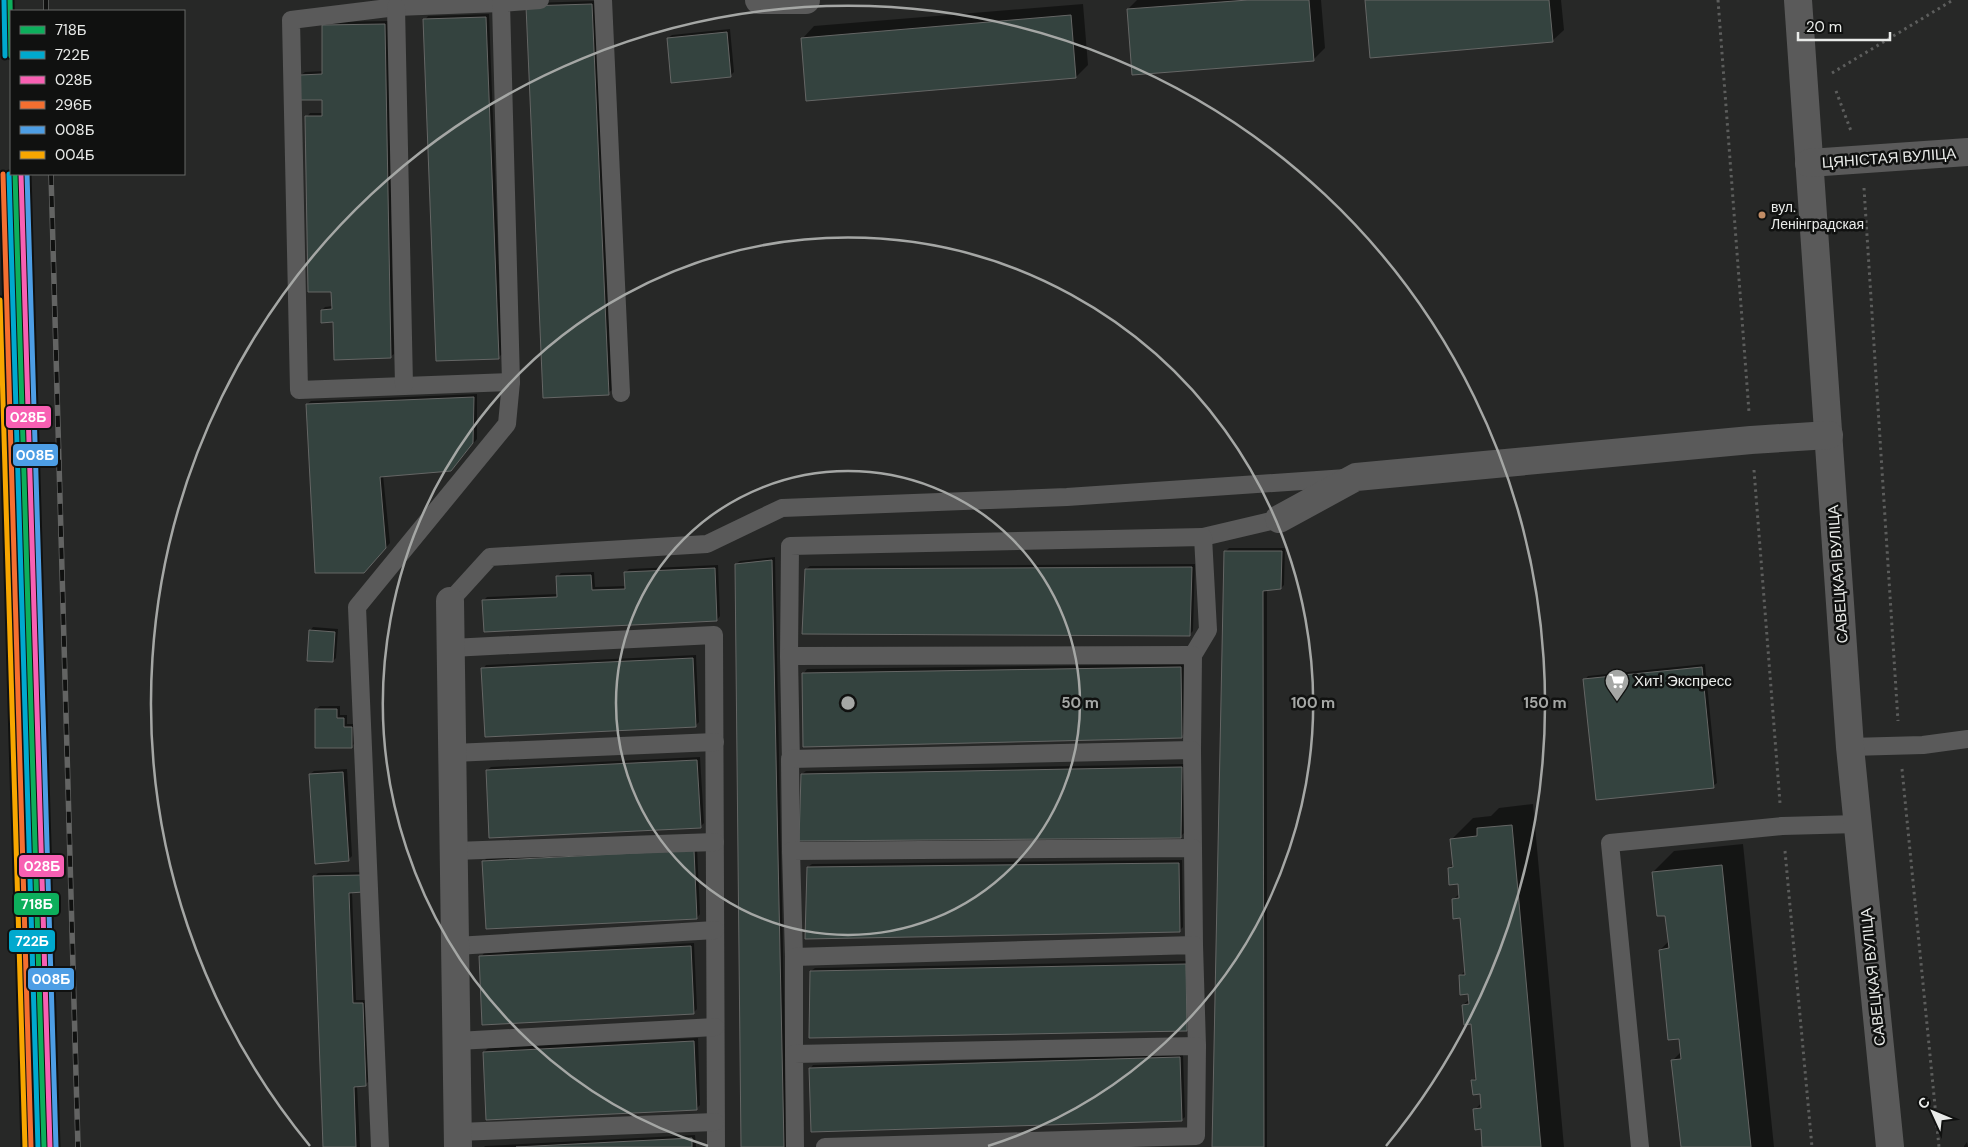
<svg xmlns="http://www.w3.org/2000/svg" width="1968" height="1147" font-family="'DM Sans',sans-serif">
<rect width="100%" height="100%" fill="#272827"/>
<!-- shadow -->
<g fill="#0007">
<path d="M1137,0H1321L1325,48L1313,60L1128,9Z"/>
<path d="M1366,0H1561L1564,30L1552,41Z"/>
<path d="M595,1L612,390L608,393L530,3Z"/>
<path d="M1083,4L1088,65L1076,77L803,38L814,26Z"/>
<path d="M489,14L502,354L498,358L425,20L428,16Z"/>
<path d="M388,21L394,354L390,357L335,321L322,310L325,307L333,306V290L307,117L310,113H323V99L301,75L305,72L324,71L323,26L327,22Z"/>
<path d="M730,29L734,72L730,76L668,38L672,35Z"/>
<path d="M477,394V439L455,466L383,475L390,543L363,572L307,404L311,401Z"/>
<path d="M1229,548H1285L1284,585L1281,588L1267,590V1147H1213L1225,552Z"/>
<path d="M775,557L787,1147H742L736,564L740,561Z"/>
<path d="M1195,564L1193,631L1190,634L806,569L810,566Z"/>
<path d="M718,565L720,616L717,620L483,601L487,597L558,594L557,577L561,573L594,572L595,587L626,586L625,573L629,569Z"/>
<path d="M313,627L338,629L336,658L333,661L310,631Z"/>
<path d="M696,655L699,722L696,725L483,669L486,665Z"/>
<path d="M1184,664L1185,733L1181,737L804,673L807,669Z"/>
<path d="M1705,664L1717,783L1713,786L1585,680L1588,676Z"/>
<path d="M320,706H340V715H347V724H355V743L351,747L316,709Z"/>
<path d="M700,757L704,823L700,827L487,770L491,767Z"/>
<path d="M1185,764L1184,833L1180,837L802,774L806,771Z"/>
<path d="M347,769L352,856L348,860L310,774L314,771Z"/>
<path d="M1533,804L1564,1147H1484L1482,1128L1475,1110L1482,1102L1481,1093L1472,1081L1477,1076L1472,1023L1463,1005L1470,999L1469,993L1460,976L1466,970L1461,917L1453,900L1460,893L1459,882L1449,868L1454,863L1452,839L1473,818L1491,816L1499,808Z"/>
<path d="M1743,844L1774,1147H1682L1673,1060L1682,1051L1660,950L1669,941L1666,914L1653,872L1674,851Z"/>
<path d="M697,847L700,914L697,918L484,861L487,858Z"/>
<path d="M1182,860L1183,927L1179,931L808,867L812,864Z"/>
<path d="M365,872L352,891L356,1000H366L369,1081L365,1085H357L360,1147H324L314,877L318,873Z"/>
<path d="M694,943L697,1009L693,1013L481,957L484,953Z"/>
<path d="M1189,961L1190,1026L1186,1030L811,971L815,968Z"/>
<path d="M698,1038L700,1105L697,1108L484,1052L488,1048Z"/>
<path d="M1183,1054L1185,1117L1181,1120L810,1069L813,1065Z"/>
<path d="M695,1135L696,1147H484L485,1146Z"/>
<path d="M1967,1142L1968,1147H1964V1146Z"/>
</g>
<!-- building -->
<g fill="#34433f" stroke="#656665">
<path d="M1248,0H1309L1314,61L1132,75L1127,9Z"/>
<path d="M1365,0H1549L1553,42L1370,58Z"/>
<path d="M592,4L609,395L543,398L526,6Z"/>
<path d="M1071,15L1076,78L806,101L801,38Z"/>
<path d="M486,17L499,359L436,361L423,19Z"/>
<path d="M385,24L391,358L334,360L333,322L321,323V310L332,309L331,292H308L305,116H322V100H300V75L322,74V25Z"/>
<path d="M727,32L731,77L671,83L667,38Z"/>
<path d="M474,397L473,443L451,471L380,477L386,548L364,573H315L306,404Z"/>
<path d="M1224,551H1282L1281,589L1263,591L1264,1147H1212Z"/>
<path d="M772,560L784,1147H741L735,564Z"/>
<path d="M1192,567L1190,636L802,634L805,569Z"/>
<path d="M715,568L717,621L484,632L482,600L557,597L556,576L591,575L592,590L625,589L624,572Z"/>
<path d="M309,630L335,632L333,662L307,661Z"/>
<path d="M693,658L696,727L485,737L481,668Z"/>
<path d="M1181,667L1182,738L803,747L802,673Z"/>
<path d="M1702,667L1714,788L1596,800L1583,679Z"/>
<path d="M315,709H337V718H344V727H352V748H315Z"/>
<path d="M697,760L701,828L489,838L486,770Z"/>
<path d="M1182,767L1181,838L799,841L801,774Z"/>
<path d="M343,772L349,861L315,864L309,774Z"/>
<path d="M1512,825L1541,1147H1482L1481,1129L1475,1130L1473,1109L1481,1108L1480,1094L1473,1095L1471,1080H1476L1471,1024L1464,1025L1462,1005L1469,1004L1468,994L1460,995L1459,975H1465L1460,918L1453,919L1452,899L1459,898L1458,884L1449,885L1448,868L1453,867L1450,839L1477,836V828Z"/>
<path d="M694,850L697,919L486,929L482,861Z"/>
<path d="M1179,863L1180,932L805,939L807,867Z"/>
<path d="M1722,865L1751,1147H1681L1671,1060L1681,1059L1679,1039L1668,1040L1659,950L1669,948L1665,916H1657L1652,872Z"/>
<path d="M362,875L363,892L349,893L353,1003H363L366,1086L354,1087L356,1147H323L313,876Z"/>
<path d="M691,946L694,1014L482,1025L479,956Z"/>
<path d="M1186,964L1187,1031L809,1038L810,971Z"/>
<path d="M694,1041L697,1110L486,1120L483,1052Z"/>
<path d="M1180,1057L1182,1121L811,1132L809,1068Z"/>
<path d="M692,1138V1147H516Z"/>
</g>
<g fill="none" stroke-linecap="round" stroke-linejoin="round">
<!-- path -->
<g stroke="#5d5e5d" stroke-width="3" stroke-dasharray="2.5 4" stroke-linecap="butt">
<path d="M1718,0L1749,412"/>
<path d="M1832,73L1953,0"/>
<path d="M1836,91L1851,131"/>
<path d="M1864,188L1898,721"/>
<path d="M1754,470L1780,803"/>
<path d="M1902,769L1939,1147"/>
<path d="M1785,851L1812,1147"/>
</g>
<!-- lane -->
<g stroke="#5a5a5a" stroke-width="18">
<path d="M603,0L621,393"/>
<path d="M501,3L396,7L291,20L299,390L511,382"/>
<path d="M396,7L404,385"/>
<path d="M1203,537L1279,519"/>
<path d="M450,601L490,557L707,544L782,508L1067,497L1346,478"/>
<path d="M451,648L714,635L716,1147"/>
<path d="M789,656L790,546L1203,537L1208,630L1193,655"/>
<path d="M1850,747L1923,745L1968,739"/>
<path d="M453,753L715,742"/>
<path d="M791,764L789,656L1193,655L1192,750"/>
<path d="M455,851L715,842"/>
<path d="M791,851L790,759L1192,750L1193,848"/>
<path d="M456,946L715,930"/>
<path d="M794,957L791,851L1193,848L1194,945"/>
<path d="M457,1041L715,1027"/>
<path d="M794,1054V957L1194,945L1197,1046"/>
<path d="M458,1132L715,1122"/>
<path d="M380,1147L357,607L507,424L511,382L501,3L540,0"/>
<path d="M795,1147L794,1054L1197,1046L1196,1136L997,1142"/>
<path d="M825,1147L997,1142V1147"/>
<path d="M1640,1147L1610,843L1782,826L1858,824"/>
</g>
<!-- street -->
<g stroke="#5a5a5a" stroke-width="28">
<path d="M759,0H806"/>
<path d="M1798,0L1850,747L1890,1147"/>
<path d="M1809,163L1968,152"/>
<path d="M1279,519L1356,477L1751,440L1829,435"/>
<path d="M450,601L458,1147"/>
</g>
<defs>
<g id="rail">
<path d="M46,0V11"/>
<path d="M51,174L78,1147"/>
</g>
</defs>
<!-- rail casing -->
<use href="#rail" stroke="#636463" stroke-width="5.5"/>
<!-- rail -->
<use href="#rail" stroke="#101110" stroke-width="4" stroke-dasharray="11" stroke-linecap="butt"/>
<defs>
<g id="rail-1">
<path d="M10,0L11,56"/>
<path d="M15,174L44,1147"/>
</g>
<g id="rail-2">
<path d="M4,0L5,56"/>
<path d="M9,174L38,1147"/>
</g>
<path id="rail-3" d="M21,174L50,1147"/>
<path id="rail-4" d="M3,174L31,1147"/>
<path id="rail-5" d="M27,174L56,1147"/>
<path id="rail-6" d="M0,300L25,1147"/>
</defs>
<!-- rail-1 casing -->
<use href="#rail-1" stroke="#101110" stroke-width="9"/>
<!-- rail-2 casing -->
<use href="#rail-2" stroke="#101110" stroke-width="9"/>
<!-- rail-3 casing -->
<use href="#rail-3" stroke="#101110" stroke-width="9"/>
<!-- rail-4 casing -->
<use href="#rail-4" stroke="#101110" stroke-width="9"/>
<!-- rail-5 casing -->
<use href="#rail-5" stroke="#101110" stroke-width="9"/>
<!-- rail-6 casing -->
<use href="#rail-6" stroke="#101110" stroke-width="9"/>
<!-- rail-1 -->
<use href="#rail-1" stroke="#0daf5c" stroke-width="5"/>
<!-- rail-2 -->
<use href="#rail-2" stroke="#00a9ce" stroke-width="5"/>
<!-- rail-3 -->
<use href="#rail-3" stroke="#f860b3" stroke-width="5"/>
<!-- rail-4 -->
<use href="#rail-4" stroke="#f46f30" stroke-width="5"/>
<!-- rail-5 -->
<use href="#rail-5" stroke="#4d9ee5" stroke-width="5"/>
<!-- rail-6 -->
<use href="#rail-6" stroke="#f7a600" stroke-width="5"/>
</g>
<!-- distance rings -->
<g fill="none" stroke="#a5a7a5" stroke-width="2.5">
<circle cx="848" cy="703" r="232"/>
<path d="M708 1146A465 465 0 1 1 988 1146"/>
<path d="M310 1146A697 697 0 1 1 1386 1146"/>
</g>
<!-- icons -->
<defs>
<symbol id="supermarket-pin" viewBox="-11 -11 22 30"><path d="M0 17L-7.5 6A9.5 9.5 0 1 1 7.5 6Z" fill="#a5a7a5" stroke="#101110"/><path d="M-6-5.5h2.5l.6 2H6L4.5 2H-2.5L-4.4-4H-6ZM-1.5 3.2a1.3 1.3 0 1 0 .1 0ZM3 3.2a1.3 1.3 0 1 0 .1 0Z" fill="#fff"/></symbol>
</defs>
<g fill-rule="evenodd">
<use href="#supermarket-pin" x="1603" y="667" width="28" height="38"/>
</g>
<!-- markers -->
<circle fill="#c18c65" stroke="#101110" stroke-width="2" cx="1762" cy="215" r="4.5"/>
<g text-anchor="middle" stroke-width="5" stroke-linejoin="round" paint-order="stroke">
<!-- bus labels -->
<g font-size="14" fill="#e9ebe9" stroke="#101110" text-anchor="start">
<text x="1771" y="212">вул.<tspan x="1771" dy="17">Ленінградская</tspan></text>
</g>
<!-- street labels -->
<g font-size="15" fill="#e9ebe9" stroke="#101110">
<text transform="translate(1889 158) rotate(-4)" y="5">ЦЯНІСТАЯ ВУЛІЦА</text>
<text transform="translate(1838 574) rotate(-94)" y="5">САВЕЦКАЯ ВУЛІЦА</text>
<text transform="translate(1873 977) rotate(-96)" y="5">САВЕЦКАЯ ВУЛІЦА</text>
</g>
<!-- poi labels -->
<g font-size="15" fill="#e9ebe9" stroke="#101110" text-anchor="start">
<text x="1634" y="686">Хит! Экспресс</text>
</g>
</g>
<circle cx="848" cy="703" r="8" fill="#a5a7a5" stroke="#101110" stroke-width="2.5"/>
<g font-size="15" text-anchor="middle" font-weight="bold" fill="#a5a7a5" stroke="#101110" stroke-width="5" stroke-linejoin="round" paint-order="stroke">
<text x="1080" y="708">50 m</text>
<text x="1313" y="708">100 m</text>
<text x="1545" y="708">150 m</text>
</g>
<g stroke="#101110" stroke-width="2">
<rect x="5" y="405" width="47" height="24" rx="5" fill="#f860b3"/>
<rect x="12" y="443" width="47" height="24" rx="5" fill="#4d9ee5"/>
<rect x="18" y="854" width="47" height="24" rx="5" fill="#f860b3"/>
<rect x="13" y="892" width="47" height="24" rx="5" fill="#0daf5c"/>
<rect x="8" y="929" width="48" height="24" rx="5" fill="#00a9ce"/>
<rect x="27" y="967" width="48" height="24" rx="5" fill="#4d9ee5"/>
</g>
<g font-size="14" text-anchor="middle" font-weight="bold" fill="#fff">
<text x="28" y="422">028Б</text>
<text x="35" y="460">008Б</text>
<text x="42" y="871">028Б</text>
<text x="37" y="909">718Б</text>
<text x="32" y="946">722Б</text>
<text x="51" y="984">008Б</text>
</g>
<!-- legend -->
<rect x="10" y="10" width="175" height="165" fill="#101110" stroke="#676867"/>
<rect x="20" y="26" width="25" height="8" fill="#0daf5c" stroke="#676867"/>
<text x="55" y="35" font-size="15" fill="#e9ebe9">718Б</text>
<rect x="20" y="51" width="25" height="8" fill="#00a9ce" stroke="#676867"/>
<text x="55" y="60" font-size="15" fill="#e9ebe9">722Б</text>
<rect x="20" y="76" width="25" height="8" fill="#f860b3" stroke="#676867"/>
<text x="55" y="85" font-size="15" fill="#e9ebe9">028Б</text>
<rect x="20" y="101" width="25" height="8" fill="#f46f30" stroke="#676867"/>
<text x="55" y="110" font-size="15" fill="#e9ebe9">296Б</text>
<rect x="20" y="126" width="25" height="8" fill="#4d9ee5" stroke="#676867"/>
<text x="55" y="135" font-size="15" fill="#e9ebe9">008Б</text>
<rect x="20" y="151" width="25" height="8" fill="#f7a600" stroke="#676867"/>
<text x="55" y="160" font-size="15" fill="#e9ebe9">004Б</text>
<!-- north arrow -->
<g transform="translate(1933 1112) rotate(314)" stroke="#101110" stroke-width="4" paint-order="stroke">
<path d="M0-4L9 19L0 12L-9 19Z" fill="#e9ebe9"/>
<text y="-8" font-size="14" font-weight="bold" text-anchor="middle" fill="#e9ebe9">С</text>
</g>
<!-- scale -->
<path d="M1798 32v8h92v-8" fill="none" stroke="#e9ebe9" stroke-width="2.5"/>
<text x="1806" y="32" font-size="15" fill="#e9ebe9" stroke="#101110" stroke-width="4" paint-order="stroke">20 m</text>
</svg>
